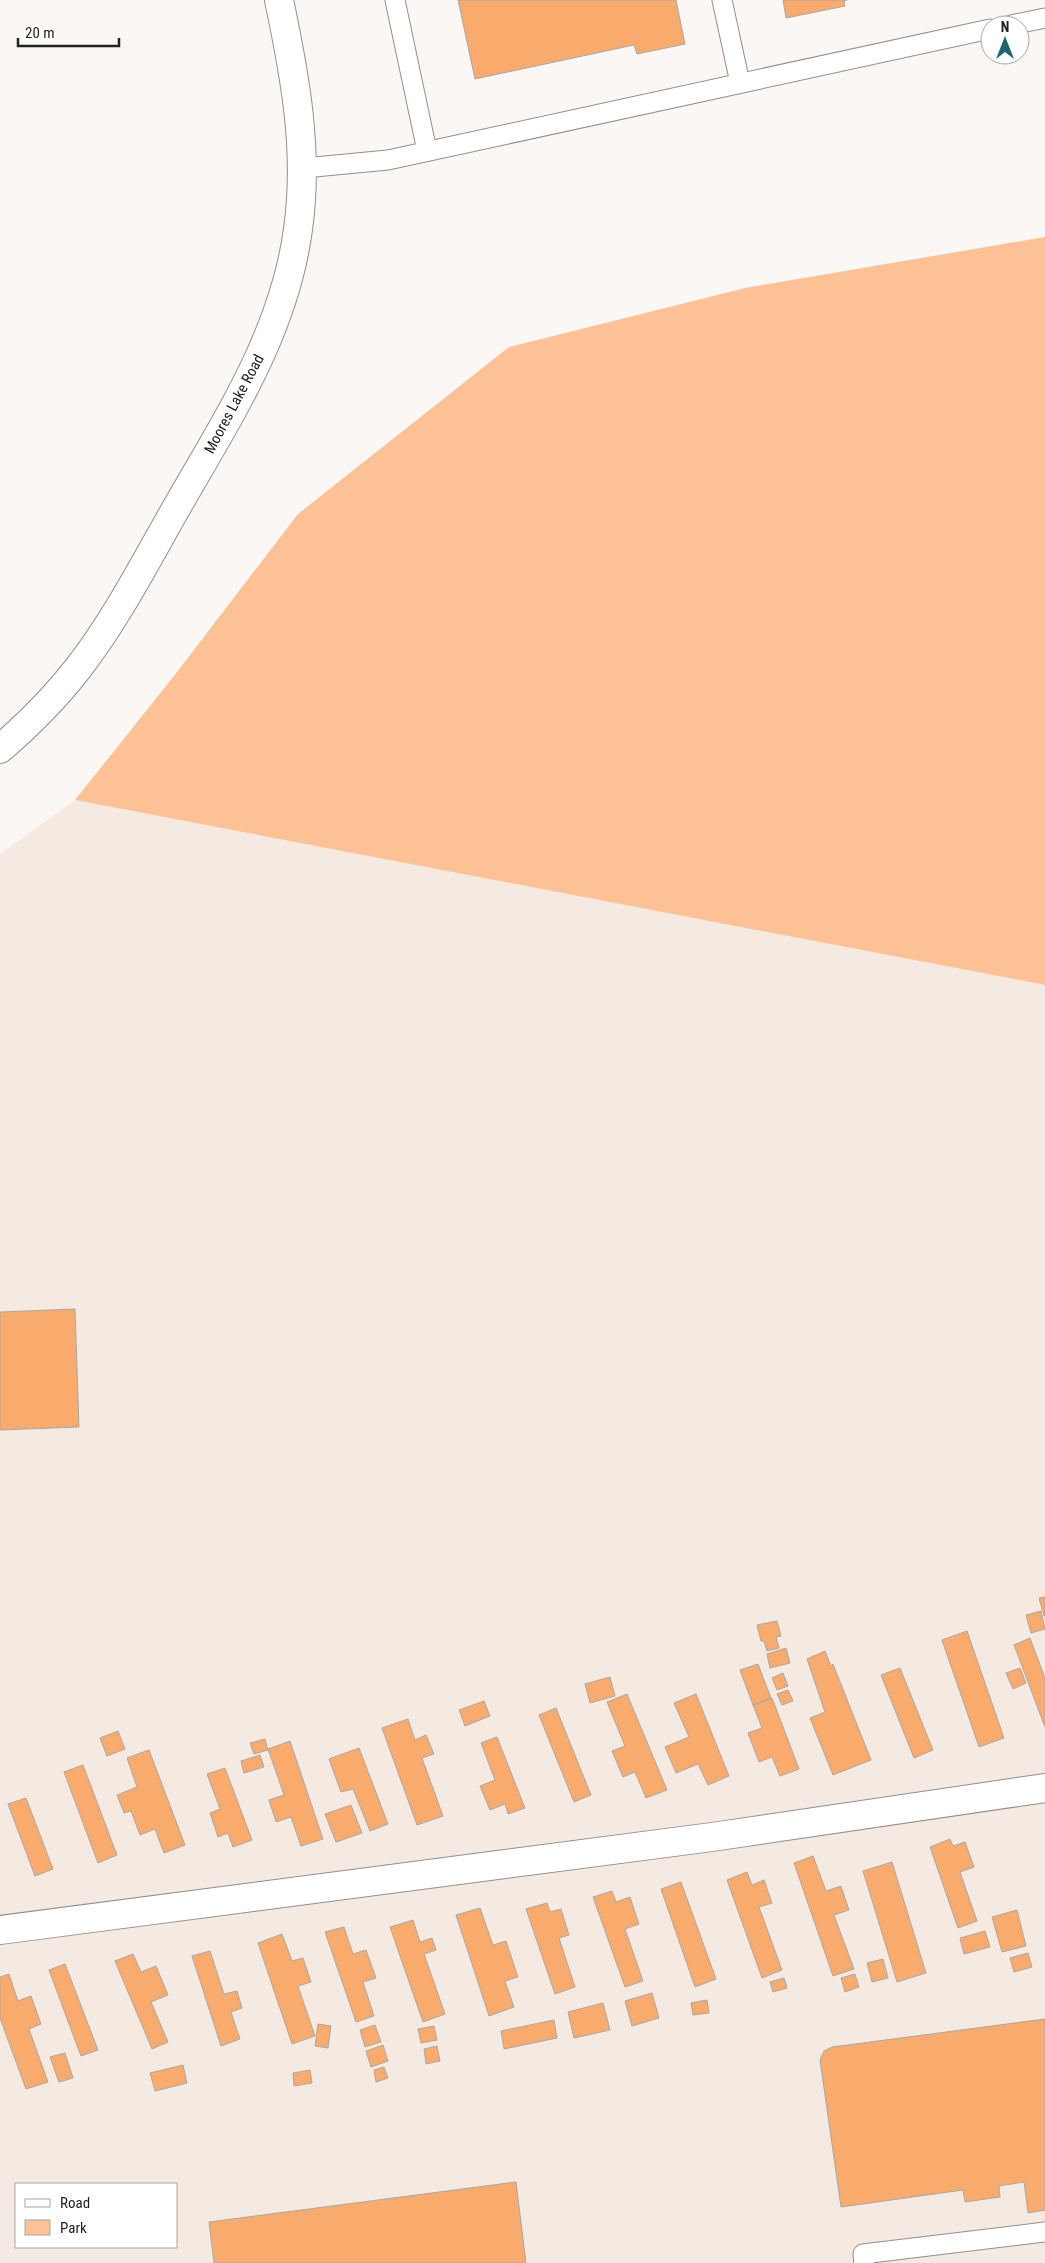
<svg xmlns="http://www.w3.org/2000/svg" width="1045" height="2263" font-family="'Roboto Condensed',sans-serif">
<rect width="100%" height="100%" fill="#faf7f4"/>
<!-- built -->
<path fill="#f5eae2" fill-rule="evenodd" d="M75,800L1045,985V2263H0V854ZM16,2184H176V2247H16Z"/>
<!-- green -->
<path fill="#fcc295" d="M1045,237V985L75,800L174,676L298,514L509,347L745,288Z"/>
<!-- building -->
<g fill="#f8ab6c" stroke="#aaa7a4">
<path d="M458,0H676L685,44L637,54L634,45L475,79Z"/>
<path d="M783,0H847L844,1L845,6L786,18Z"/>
<path d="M75,1309L79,1427L0,1430V1312Z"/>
<path d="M1045,1597V1616H1044L1039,1598Z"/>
<path d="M1041,1611L1045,1629L1031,1633L1026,1615Z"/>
<path d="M777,1621L781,1636L776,1637L779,1648L767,1651L764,1641H761L757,1625Z"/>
<path d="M967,1631L1004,1738L979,1747L942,1640Z"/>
<path d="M1030,1638L1045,1678V1727L1014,1645Z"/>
<path d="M786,1648L790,1663L770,1668L767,1654Z"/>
<path d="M825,1651L831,1666L833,1664L871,1760L833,1775L810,1718L825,1712L807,1659Z"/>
<path d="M758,1664L771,1698L753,1705L740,1670Z"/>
<path d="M900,1668L933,1750L914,1758L881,1675Z"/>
<path d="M1020,1668L1026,1683L1013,1689L1006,1673Z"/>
<path d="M783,1673L788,1686L777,1690L772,1678Z"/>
<path d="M610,1677L615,1696L590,1703L585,1684Z"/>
<path d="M788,1690L793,1701L782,1705L777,1694Z"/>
<path d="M627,1694L667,1790L646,1798L635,1772L623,1777L612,1751L625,1746L607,1702Z"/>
<path d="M696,1694L729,1776L708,1785L698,1764L676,1773L665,1747L689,1737L674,1703Z"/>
<path d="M772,1698L799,1769L780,1776L772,1757L759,1762L748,1733L762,1728L753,1705Z"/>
<path d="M484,1701L490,1716L465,1726L459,1710Z"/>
<path d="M556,1708L591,1795L574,1802L539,1715Z"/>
<path d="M408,1719L415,1740L426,1735L434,1754L422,1758L443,1816L417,1825L382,1728Z"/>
<path d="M118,1731L125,1749L107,1756L100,1738Z"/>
<path d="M497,1737L525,1808L508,1814L505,1804L490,1810L480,1786L495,1780L481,1743Z"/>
<path d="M265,1739L268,1750L254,1754L250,1743Z"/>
<path d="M290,1741L323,1839L301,1846L291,1817L276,1822L269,1800L284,1795L268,1749Z"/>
<path d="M359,1748L388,1824L370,1831L353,1789L341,1792L329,1759Z"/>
<path d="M149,1750L185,1845L164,1853L155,1829L140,1835L131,1811L124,1813L117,1795L137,1787L127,1758Z"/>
<path d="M260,1755L264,1767L244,1773L241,1761Z"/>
<path d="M83,1765L117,1855L98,1863L64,1772Z"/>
<path d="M225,1768L252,1840L233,1847L228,1833L218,1837L210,1813L220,1809L207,1774Z"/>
<path d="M26,1798L53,1869L35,1876L8,1804Z"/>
<path d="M351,1805L362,1833L336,1842L325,1814Z"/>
<path d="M950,1839L953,1846L965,1842L974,1867L960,1872L977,1921L958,1928L930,1847Z"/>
<path d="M813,1856L826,1891L841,1886L849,1910L834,1915L854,1969L833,1976L794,1863Z"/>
<path d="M892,1862L926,1973L897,1982L863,1871Z"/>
<path d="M747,1872L752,1885L764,1880L772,1903L759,1907L782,1970L762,1978L727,1880Z"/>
<path d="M681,1882L716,1979L695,1987L661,1889Z"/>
<path d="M612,1891L616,1902L630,1897L639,1924L625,1929L643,1981L625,1987L593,1897Z"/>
<path d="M547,1903L550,1912L561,1909L569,1935L559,1938L575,1987L555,1994L526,1909Z"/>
<path d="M480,1908L493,1945L506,1941L518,1977L505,1981L514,2007L489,2016L456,1915Z"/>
<path d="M1017,1910L1026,1946L1002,1952L992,1917Z"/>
<path d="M413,1920L420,1942L432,1938L436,1950L424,1954L445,2014L423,2022L390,1927Z"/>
<path d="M344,1927L353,1954L366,1950L376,1978L363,1982L374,2016L356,2022L325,1932Z"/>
<path d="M985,1931L990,1947L964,1954L960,1938Z"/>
<path d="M282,1934L292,1961L303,1958L311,1982L298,1986L315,2036L292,2044L258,1943Z"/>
<path d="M210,1951L224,1994L237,1991L242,2008L231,2012L240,2039L221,2046L192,1956Z"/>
<path d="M1028,1953L1032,1967L1014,1972L1010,1958Z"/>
<path d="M133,1954L141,1972L156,1966L168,1995L151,2002L168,2042L152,2049L115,1961Z"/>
<path d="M883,1959L888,1978L872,1982L867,1963Z"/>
<path d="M65,1964L98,2050L81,2056L49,1970Z"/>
<path d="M9,1974L18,2001L31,1996L41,2024L29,2029L48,2082L26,2089L0,2018V1977Z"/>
<path d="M855,1974L859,1987L845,1992L841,1978Z"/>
<path d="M784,1978L787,1988L773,1992L770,1982Z"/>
<path d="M652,1993L659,2018L632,2026L625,2001Z"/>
<path d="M707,2000L709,2013L693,2015L691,2003Z"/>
<path d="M603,2003L610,2030L574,2038L568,2012Z"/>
<path d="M1045,2019V2210L1028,2213L1024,2182L999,2186L1000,2197L965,2202L963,2190L841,2207L820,2060L824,2051L832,2047Z"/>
<path d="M554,2020L557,2038L504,2049L501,2031Z"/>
<path d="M318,2024L331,2026L328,2048L315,2046Z"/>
<path d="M375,2025L381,2042L365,2047L360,2030Z"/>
<path d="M434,2026L437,2040L421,2043L418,2029Z"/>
<path d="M383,2045L388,2061L371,2067L366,2051Z"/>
<path d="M437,2046L440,2061L426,2064L424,2049Z"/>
<path d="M65,2053L73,2078L59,2082L50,2057Z"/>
<path d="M183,2065L187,2083L155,2091L150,2073Z"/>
<path d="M384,2067L388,2078L376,2082L374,2070Z"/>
<path d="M310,2070L312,2083L294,2086L293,2073Z"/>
<path d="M516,2182L526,2263H214L209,2222Z"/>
</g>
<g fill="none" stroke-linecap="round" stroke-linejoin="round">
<defs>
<g id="service">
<path d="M395,0L427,151"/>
<path d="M722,0L740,83"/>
<path d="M1011,25L1045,18"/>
<path d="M304,168L388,160L990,29"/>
<path d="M864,2263L863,2254L1045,2232"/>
</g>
<g id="minor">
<path d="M0,749C29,724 56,697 79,667C119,615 149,555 182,498C231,413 285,329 298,229C309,151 295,76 279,0"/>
<path d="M0,1930L712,1837L1045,1788"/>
</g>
</defs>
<!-- service casing -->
<use href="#service" stroke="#928f8c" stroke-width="21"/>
<!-- minor casing -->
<use href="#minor" stroke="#928f8c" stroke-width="30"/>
<!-- service -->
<use href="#service" stroke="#fff" stroke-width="19"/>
<!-- minor -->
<use href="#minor" stroke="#fff" stroke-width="28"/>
</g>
<g text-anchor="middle" stroke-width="5" stroke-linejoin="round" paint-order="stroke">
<!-- street labels -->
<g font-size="15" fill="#232221" stroke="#fff">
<text transform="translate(234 404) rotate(-62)" y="5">Moores Lake Road</text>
</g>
</g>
<!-- legend -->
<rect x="15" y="2183" width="162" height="65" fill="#ffffff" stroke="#a7a7a6"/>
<rect x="25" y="2199" width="25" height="8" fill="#ffffff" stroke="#a7a7a6"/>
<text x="60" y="2208" font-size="15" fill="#232221">Road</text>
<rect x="25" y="2220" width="25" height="15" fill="#fcc295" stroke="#a7a7a6"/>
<text x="60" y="2233" font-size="15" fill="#232221">Park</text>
<!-- north arrow -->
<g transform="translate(1005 40)"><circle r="24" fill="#ffffff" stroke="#a7a7a6"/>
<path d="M0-4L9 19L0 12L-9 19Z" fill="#1b6671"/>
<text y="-8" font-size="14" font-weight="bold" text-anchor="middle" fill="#232221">N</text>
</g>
<!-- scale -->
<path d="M18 38v8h101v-8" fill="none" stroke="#232221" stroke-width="2.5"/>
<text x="25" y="38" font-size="15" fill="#232221" stroke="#ffffff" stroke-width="4" paint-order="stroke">20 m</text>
</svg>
